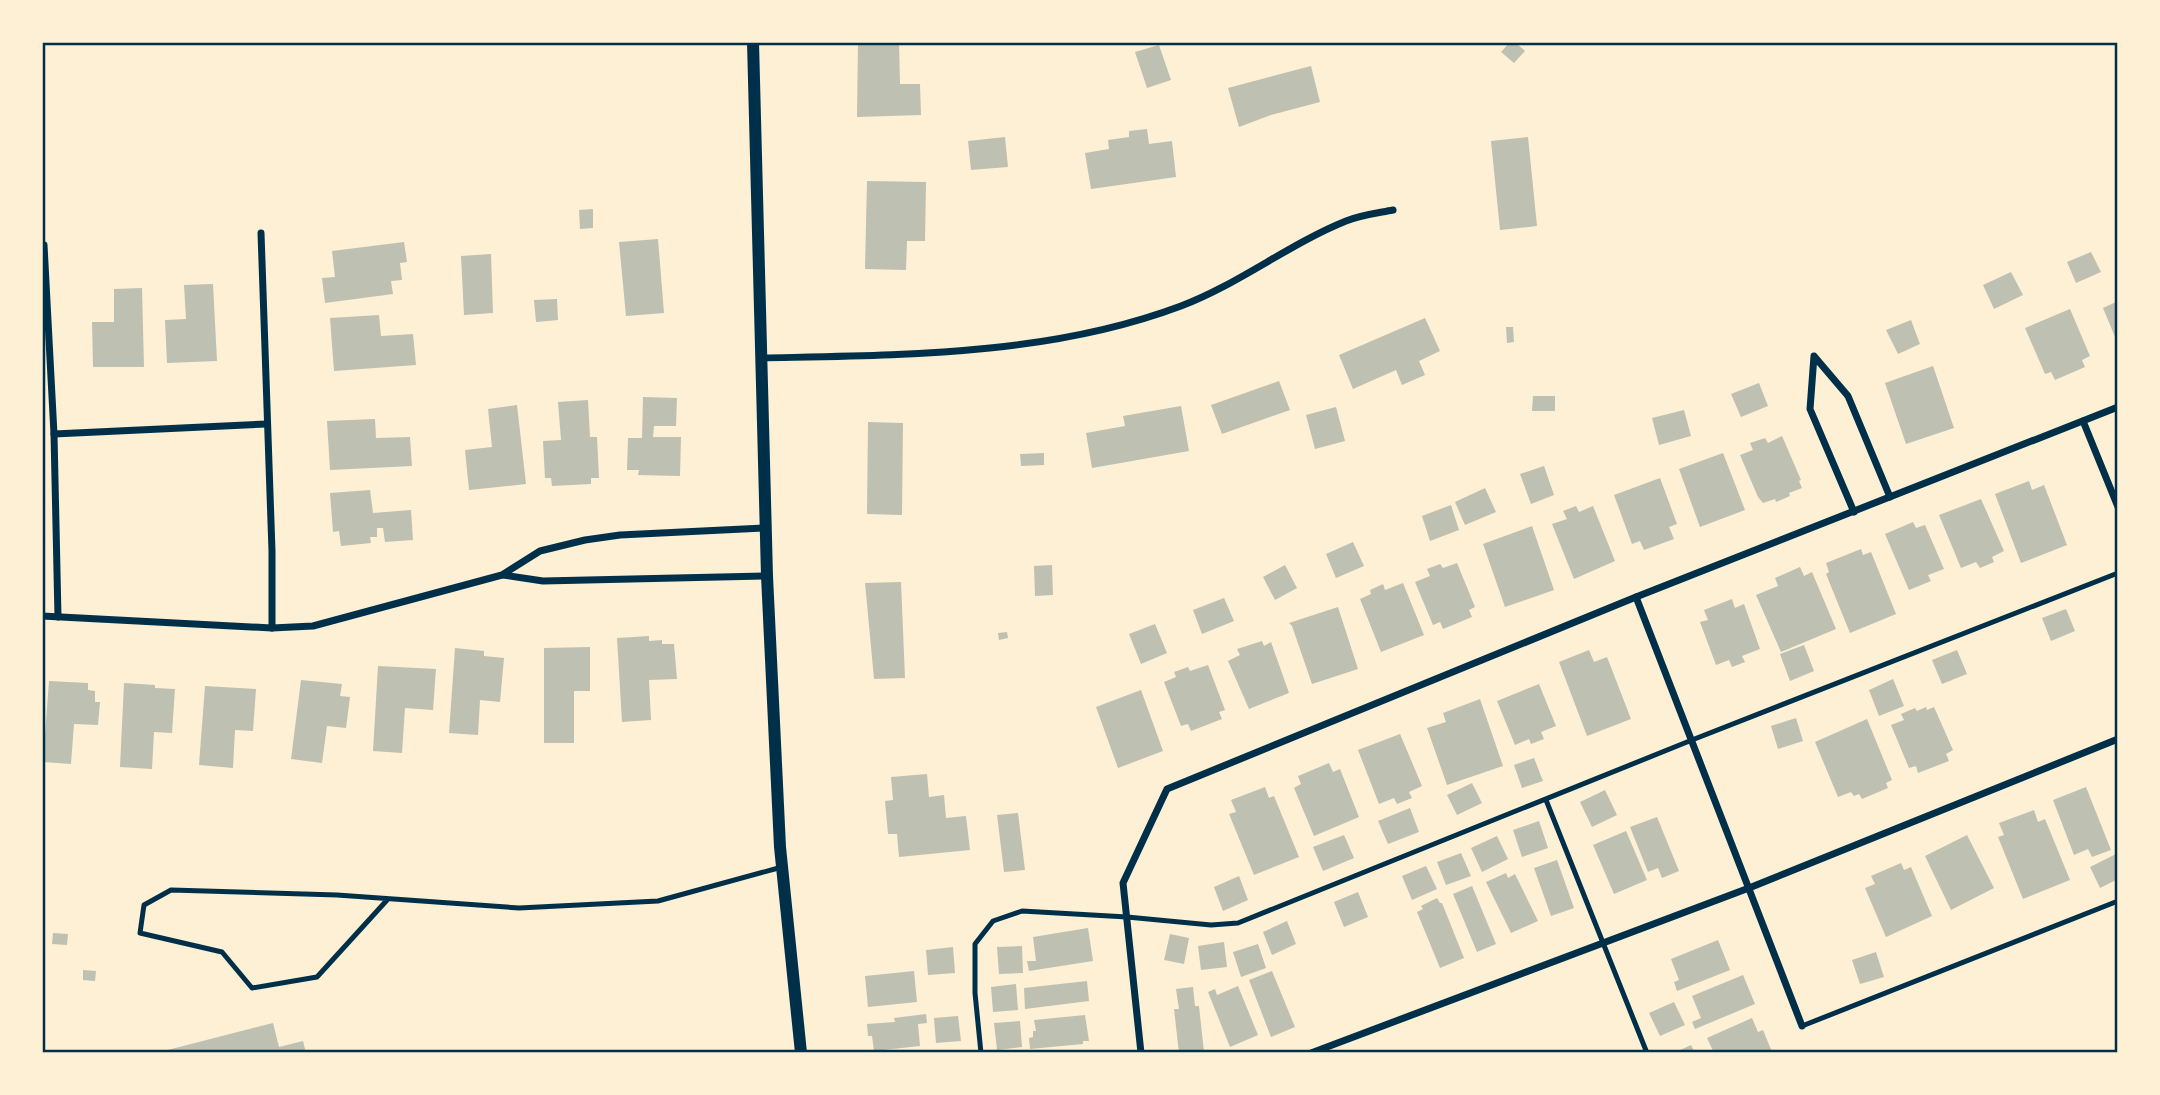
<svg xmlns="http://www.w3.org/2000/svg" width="2160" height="1095" font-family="'Noto Sans',sans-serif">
<rect width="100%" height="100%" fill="#fdf0d5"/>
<!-- building -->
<g fill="#bec0b2">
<path d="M858,42H899L900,84H920L921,115L857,117Z"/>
<path d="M1510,42H1515L1525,51L1514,63L1501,52Z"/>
<path d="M1159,45L1171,80L1147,88L1135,52Z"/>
<path d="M1311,66L1320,102L1271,115L1239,127L1228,88Z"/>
<path d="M1147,129L1149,144L1172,141L1176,177L1091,189L1085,153L1109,149L1108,140L1129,137V131Z"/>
<path d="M1005,137L1008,167L971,170L968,141Z"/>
<path d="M1528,137L1537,226L1500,230L1491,141Z"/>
<path d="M867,181L926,182L925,241H907L906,270L865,269Z"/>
<path d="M593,209V228L580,229L579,210Z"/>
<path d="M658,239L664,313L626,316L619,242Z"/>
<path d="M404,242L407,262L400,263L402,280L391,281L393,294L325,303L322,278L335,277L332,251Z"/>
<path d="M2091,252L2101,272L2076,283L2067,262Z"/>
<path d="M491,254L493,313L464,315L461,256Z"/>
<path d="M2011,272L2023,295L1994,309L1983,285Z"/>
<path d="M213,284L217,361L167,363L165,320L186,319L184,285Z"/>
<path d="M142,288L144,367H93L92,322H114V289Z"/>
<path d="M557,299L558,320L536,322L534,300Z"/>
<path d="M2118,301V344L2103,308Z"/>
<path d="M2070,309L2090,356L2082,360L2085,367L2055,380L2051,372L2045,374L2025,328Z"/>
<path d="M379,315L381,336L413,334L416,365L334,371L330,318Z"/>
<path d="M1425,318L1440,351L1419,361L1425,375L1402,385L1396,370L1353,389L1339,355Z"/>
<path d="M1911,320L1920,344L1898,354L1886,330Z"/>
<path d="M1506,327H1513L1514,342L1507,343Z"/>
<path d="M1933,366L1954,428L1906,444L1885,383Z"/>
<path d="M1279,381L1290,410L1222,434L1211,405Z"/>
<path d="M1759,383L1768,406L1741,417L1731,394Z"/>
<path d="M1533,396H1555V411H1532Z"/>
<path d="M643,397L677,398L676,426H654L653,437H681L680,476L638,475L639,470H627L628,438H642Z"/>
<path d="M588,400L590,437H597L599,478H591V484L552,486L551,478H545L543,441L561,440L558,402Z"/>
<path d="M517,405L526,484L469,490L465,450L492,447L488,409Z"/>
<path d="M1181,406L1189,451L1092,468L1086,433L1125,426L1123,416Z"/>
<path d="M1336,407L1345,441L1315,449L1306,415Z"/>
<path d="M1684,410L1691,436L1659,445L1652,418Z"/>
<path d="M375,419L376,438L410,437L412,466L330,470L327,421Z"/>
<path d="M868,422L903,423L902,515L867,514Z"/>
<path d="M1782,436L1801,480L1799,481L1802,488L1789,493L1790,496L1776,502L1775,499L1763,503L1758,497L1740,455L1753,450L1750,443L1765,438L1768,443Z"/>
<path d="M1044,453V465L1021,466L1020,454Z"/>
<path d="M1723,453L1745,510L1700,527L1679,469Z"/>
<path d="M1544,466L1554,495L1531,504L1520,474Z"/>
<path d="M1660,478L1677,524L1669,527L1674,539L1644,550L1640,541L1632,544L1614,495Z"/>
<path d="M2029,481L2032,490L2044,485L2067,545L2021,563L1995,494Z"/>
<path d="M1485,488L1496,512L1465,525L1455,502Z"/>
<path d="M370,490L373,513L411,510L413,540L385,542L383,528H377V537H370L371,543L341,546L339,531L333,532L330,493Z"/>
<path d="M1981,499L2004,551L1992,557L1994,562L1980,568L1976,562L1961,568L1939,515Z"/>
<path d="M1451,505L1459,530L1430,541L1422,516Z"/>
<path d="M1576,506L1579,512L1593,506L1615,561L1574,579L1552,524L1567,519L1563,511Z"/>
<path d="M1913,522L1916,528L1925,525L1944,569L1928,575L1931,581L1909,590L1885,534Z"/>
<path d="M1532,526L1554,590L1505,607L1483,544Z"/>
<path d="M1353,542L1364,566L1336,578L1326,554Z"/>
<path d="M1861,549L1863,555L1871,552L1896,614L1850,633L1826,574L1829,572L1826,563Z"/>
<path d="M1457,563L1475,607L1469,610L1472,617L1443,629L1440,622L1433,625L1415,582L1430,576L1427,569L1440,564L1443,568Z"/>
<path d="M1052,565L1053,595L1035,596L1034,566Z"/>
<path d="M1285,565L1297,588L1275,600L1263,577Z"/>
<path d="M1800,567L1804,576L1812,572L1836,629L1781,652L1756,595L1778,586L1775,578Z"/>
<path d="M901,582L905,678L874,679L865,583Z"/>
<path d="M1403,583L1424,635L1381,652L1360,599L1371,594L1370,590L1383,584L1385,590Z"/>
<path d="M1224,598L1234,621L1202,634L1193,610Z"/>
<path d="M1732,599L1735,608L1744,604L1760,649L1742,656L1745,662L1732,667L1729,660L1716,665L1700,622L1708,620L1704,610Z"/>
<path d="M1338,607L1358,669L1312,684L1292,626L1289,623Z"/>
<path d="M2066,609L2075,631L2051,641L2042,618Z"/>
<path d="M1155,624L1167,653L1141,664L1129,634Z"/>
<path d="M1007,632L1008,638L999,640L998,633Z"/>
<path d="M649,636V641L662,640V644H674L677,679L649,680L651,720L622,722L617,638Z"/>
<path d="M1262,641L1264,646L1271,642L1289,693L1249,709L1228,661L1240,655L1237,649Z"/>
<path d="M1804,645L1814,671L1790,681L1780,654Z"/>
<path d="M590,647V691H574V743H544V648Z"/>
<path d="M455,648L484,651V656L504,658L500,702L480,700L478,735L449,733Z"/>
<path d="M1589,650L1594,662L1607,657L1631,719L1587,736L1559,662Z"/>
<path d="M1957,650L1967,674L1942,684L1932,660Z"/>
<path d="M1208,665L1225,710L1219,712L1222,719L1191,731L1188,724L1181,726L1164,682L1176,677L1174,672L1188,667L1190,671Z"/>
<path d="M378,666L436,669L433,710L405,708L402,753L373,751Z"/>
<path d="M1893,679L1904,706L1879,716L1869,690Z"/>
<path d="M301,680L342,684L340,696L350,697L346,728L327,726L322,763L291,759Z"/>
<path d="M49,681L88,683V690L95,691V702H100L98,725L74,724L71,764L43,762Z"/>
<path d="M124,683L155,685V688L175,689L172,733L154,732L152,769L120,767Z"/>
<path d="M1539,684L1556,726L1541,732L1544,739L1531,744L1529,739L1515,745L1497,701Z"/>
<path d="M205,686L256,689L253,731L235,730L233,768L199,765Z"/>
<path d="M1141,690L1163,751L1118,768L1096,707Z"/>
<path d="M1480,699L1503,766L1447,785L1427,728L1446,722L1443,713Z"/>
<path d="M1926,707L1927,710L1934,707L1953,750L1946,754L1949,761L1918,773L1916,766L1909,768L1891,725L1904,720L1901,714L1915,708L1917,711Z"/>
<path d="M1796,718L1803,741L1778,749L1771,726Z"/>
<path d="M1867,719L1892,780L1886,783L1888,788L1862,799L1859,794L1854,796L1851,792L1838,797L1815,742Z"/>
<path d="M1400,734L1422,786L1409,792L1412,798L1397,804L1394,798L1379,804L1358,750Z"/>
<path d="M1534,758L1543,781L1522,788L1514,765Z"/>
<path d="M1329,763L1333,772L1340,769L1359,817L1314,836L1294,788L1301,784L1298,776Z"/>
<path d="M927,774L929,797L944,795L946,818L966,816L970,850L899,857L897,834H888L885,801L893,800L891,777Z"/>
<path d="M1472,783L1482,803L1457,815L1447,795Z"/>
<path d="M1265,787L1269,798L1274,796L1299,857L1254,875L1229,814L1236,812L1231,800Z"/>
<path d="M2086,787L2111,850L2092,857L2088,849L2074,855L2053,800Z"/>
<path d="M1605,790L1617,815L1592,827L1580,802Z"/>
<path d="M1410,808L1419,832L1388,844L1378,821Z"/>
<path d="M2034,810L2038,822L2045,819L2070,880L2023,899L1998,837L2004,835L1999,823Z"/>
<path d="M1018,813L1025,870L1004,872L997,815Z"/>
<path d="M1657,817L1679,871L1662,878L1658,868L1648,872L1630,827Z"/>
<path d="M1539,821L1548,848L1522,857L1513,830Z"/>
<path d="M1626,831L1647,880L1614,894L1593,845Z"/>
<path d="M1344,835L1354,858L1323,871L1313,847Z"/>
<path d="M1967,835L1994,888L1951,910L1925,856Z"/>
<path d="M1497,836L1508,859L1482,872L1471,848Z"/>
<path d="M1461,853L1471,876L1446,885L1437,862Z"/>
<path d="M2116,854L2118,859V879L2100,888L2090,867Z"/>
<path d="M1557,860L1574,908L1551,916L1534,868Z"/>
<path d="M1901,863L1904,870L1911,867L1932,916L1886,937L1865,888L1875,884L1871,876Z"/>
<path d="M1426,866L1437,889L1412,900L1402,876Z"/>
<path d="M1506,873L1508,878L1515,874L1538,921L1511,933L1486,882Z"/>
<path d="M1239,876L1248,900L1223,911L1214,887Z"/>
<path d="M1472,886L1496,944L1477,952L1453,894Z"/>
<path d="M1358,892L1368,917L1344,927L1334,902Z"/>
<path d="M1437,898L1440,903H1442L1464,958L1440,968L1417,912L1423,909L1421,906Z"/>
<path d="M1287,921L1296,944L1272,955L1263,932Z"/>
<path d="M1088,928L1093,961L1029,971L1027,961H1036L1033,937Z"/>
<path d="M53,933L68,934L67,945L52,944Z"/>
<path d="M1170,934L1189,938L1184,964L1164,960Z"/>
<path d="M1718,940L1730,970L1677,991L1674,982L1679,980L1671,959Z"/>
<path d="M1224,942L1227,967L1201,970L1198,946Z"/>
<path d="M1258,944L1266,968L1241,977L1233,952Z"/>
<path d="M1022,946L1023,973L999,974L997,947Z"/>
<path d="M953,947L955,973L928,975L926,950Z"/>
<path d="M1876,952L1884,977L1860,984L1852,960Z"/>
<path d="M83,970L96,971L95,981L83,980Z"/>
<path d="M914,971L917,1002L868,1007L865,976Z"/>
<path d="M1272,971L1295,1027L1271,1037L1249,980Z"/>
<path d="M1743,975L1755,1004L1695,1029L1692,1022L1701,1018L1692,996Z"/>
<path d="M1087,981L1089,1001L1025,1009L1024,988Z"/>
<path d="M1016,984L1018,1010L993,1012L991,987Z"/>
<path d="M1238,986L1258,1035L1230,1047L1208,992L1215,989L1217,995Z"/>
<path d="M1193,987L1195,1006H1199L1204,1052L1179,1053L1174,1009H1179L1176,989Z"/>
<path d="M1674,1002L1685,1025L1660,1036L1649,1013Z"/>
<path d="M926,1014L927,1023L918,1024L920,1046L874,1051L872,1036H868L867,1024L895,1022L894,1018Z"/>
<path d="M1085,1015L1089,1041H1083V1044L1030,1049L1029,1038L1033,1037V1031H1036L1034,1020Z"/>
<path d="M958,1016L961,1041L936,1043L934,1018Z"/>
<path d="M1752,1018L1758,1032L1763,1030L1772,1052L1714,1053L1707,1038Z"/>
<path d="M1020,1021L1022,1047L997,1050L994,1023Z"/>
<path d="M273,1023L279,1047L303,1041L306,1053H156Z"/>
<path d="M1691,1045L1695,1053H1674Z"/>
</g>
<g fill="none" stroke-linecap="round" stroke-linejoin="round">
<!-- service -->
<g stroke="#003049" stroke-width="5">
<path d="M1546,800L1647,1053"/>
<path d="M388,899L317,977L252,988L222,952L140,933L144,905L171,890L337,895L519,908L658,901L782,867"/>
<path d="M1802,1026L2118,901"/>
<path d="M981,1053L975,993V944L993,921L1022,911L1127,917L1211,925L1238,923L1692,740L2118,573"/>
</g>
<!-- minor -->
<g stroke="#003049" stroke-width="7">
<path d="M261,233L272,551V628"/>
<path d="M44,245L54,434L58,617"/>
<path d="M762,358C902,355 1048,356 1181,306C1239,284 1289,244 1346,221C1361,215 1378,213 1393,210"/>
<path d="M2083,421L2118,507"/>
<path d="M54,434L267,424"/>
<path d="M1854,512L1810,409L1814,356L1848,396L1890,497"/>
<path d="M503,575L543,581L767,576"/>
<path d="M1636,597L1802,1026"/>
<path d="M42,616L272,628L313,626L502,575L540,551L585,540L620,535L766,528"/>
<path d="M1141,1053L1123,883L1167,789L1636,597L2118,407"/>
<path d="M1311,1053L1749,888L2118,739"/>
</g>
<!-- tertiary -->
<path stroke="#003049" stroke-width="12" d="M753,42L767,576L780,847L801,1053"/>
</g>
<!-- border -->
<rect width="2160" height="1095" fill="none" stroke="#fdf0d5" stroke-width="88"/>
<rect x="44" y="44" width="2072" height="1007" fill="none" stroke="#003049" stroke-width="2.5"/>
</svg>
